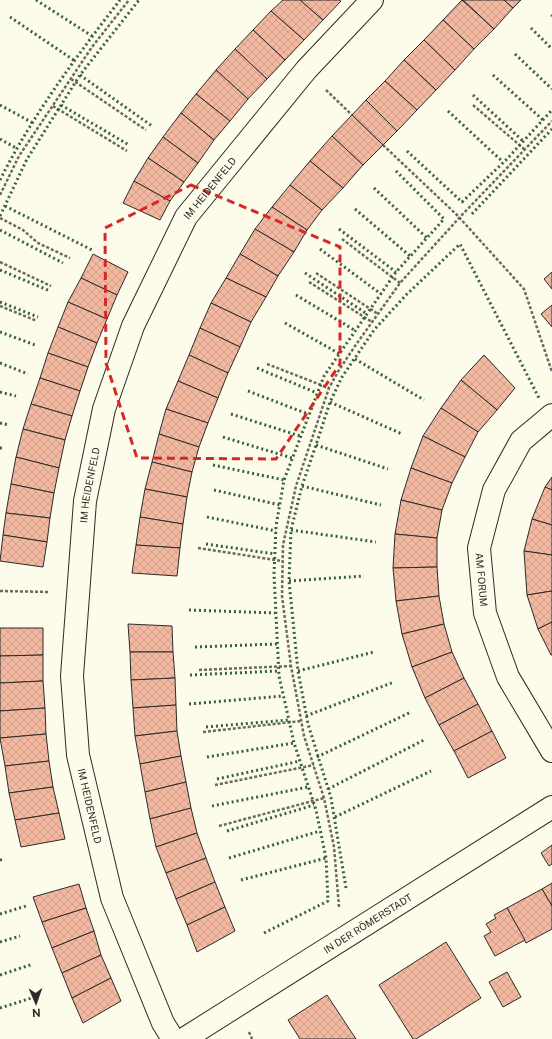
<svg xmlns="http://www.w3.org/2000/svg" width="552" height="1039" font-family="'Public Sans',sans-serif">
<defs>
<pattern id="building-cross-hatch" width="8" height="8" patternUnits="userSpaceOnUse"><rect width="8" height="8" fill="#f2b8a0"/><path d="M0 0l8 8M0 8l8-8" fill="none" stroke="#d09e8a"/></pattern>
</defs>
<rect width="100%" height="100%" fill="#fdfbea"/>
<!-- building -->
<g fill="url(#building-cross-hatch)" stroke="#2b2b2b">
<path d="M283,0H300L323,20L304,40L271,11Z"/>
<path d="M300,0H339L341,1L323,20Z"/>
<path d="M462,0L494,29L474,49L443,20Z"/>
<path d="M463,0H504L513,8L494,29Z"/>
<path d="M504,0H521L513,8Z"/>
<path d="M271,11L304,40L285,60L253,30Z"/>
<path d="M443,20L474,49L455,70L424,40Z"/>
<path d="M253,30L285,60L267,79L235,49Z"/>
<path d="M424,40L455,70L436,90L404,60Z"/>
<path d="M235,49L267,79L248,99L216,70Z"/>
<path d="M404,60L436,90L417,110L385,81Z"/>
<path d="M216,70L248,99L230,121L196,94Z"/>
<path d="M385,81L417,110L397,131L366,100Z"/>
<path d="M196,94L230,121L214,140L181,113Z"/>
<path d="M366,100L397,131L383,145L352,115Z"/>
<path d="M181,113L214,140L198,163L163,137Z"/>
<path d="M352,115L383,145L363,165L332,136Z"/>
<path d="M332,136L363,165L343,188L310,161Z"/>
<path d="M163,137L198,163L184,182L148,158Z"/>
<path d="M148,158L184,182L170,201L134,181Z"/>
<path d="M310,161L343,188L322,210L290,185Z"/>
<path d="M134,181L170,201L160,220L123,203Z"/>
<path d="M290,185L322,210L307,230L272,207Z"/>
<path d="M272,207L307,230L294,252L255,229Z"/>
<path d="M255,229L294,252L278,276L240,254Z"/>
<path d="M93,254L128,272L117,295L81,278Z"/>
<path d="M240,254L278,276L266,297L226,278Z"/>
<path d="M552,272V289L544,279Z"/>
<path d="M81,278L117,295L107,319L68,302Z"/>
<path d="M226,278L266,297L251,322L211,303Z"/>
<path d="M68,302L107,319L97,343L58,327Z"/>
<path d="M211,303L251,322L240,347L200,328Z"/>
<path d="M552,305V327L541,314Z"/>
<path d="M58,327L97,343L88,367L48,353Z"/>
<path d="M200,328L240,347L228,373L189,355Z"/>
<path d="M48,353L88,367L80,391L40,378Z"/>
<path d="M189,355L228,373L218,398L178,381Z"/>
<path d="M484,355L515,388L497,410L461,380Z"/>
<path d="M40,378L80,391L72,416L31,404Z"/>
<path d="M461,380L497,410L478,432L441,408Z"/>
<path d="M178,381L218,398L208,423L166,409Z"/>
<path d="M31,404L72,416L65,440L23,429Z"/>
<path d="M441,408L478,432L465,457L423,436Z"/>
<path d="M166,409L208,423L199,447L159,434Z"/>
<path d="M23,429L65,440L59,468L16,457Z"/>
<path d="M159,434L199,447L192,472L152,462Z"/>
<path d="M423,436L465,457L452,483L411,468Z"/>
<path d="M16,457L59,468L54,493L11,484Z"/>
<path d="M152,462L192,472L187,497L145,489Z"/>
<path d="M411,468L452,483L442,510L401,500Z"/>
<path d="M552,477V490L545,487Z"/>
<path d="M11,484L54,493L50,518L6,513Z"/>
<path d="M545,487L552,490V525L532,519Z"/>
<path d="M145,489L187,497L183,524L140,517Z"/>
<path d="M401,500L442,510L437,538L395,534Z"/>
<path d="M6,513L50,518L47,542L3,535Z"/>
<path d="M140,517L183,524L180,548L136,545Z"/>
<path d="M532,519L552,525V555L524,551Z"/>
<path d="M395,534L437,538V567L393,568Z"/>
<path d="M3,535L47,542L43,567L0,561Z"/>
<path d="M136,545L180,548L177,576L132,573Z"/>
<path d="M524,551L552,555V591L527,595Z"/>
<path d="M437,567L439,596L396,601L393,568Z"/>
<path d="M552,591V622L538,629L527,595Z"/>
<path d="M439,596L444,624L402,634L396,601Z"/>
<path d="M552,622V655H551L538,629Z"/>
<path d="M128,624L172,626L173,652H130Z"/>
<path d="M444,624L452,652L412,667L402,634Z"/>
<path d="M0,628H43V655L0,656Z"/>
<path d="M130,652H173L175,678L131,680Z"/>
<path d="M452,652L464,678L425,698L412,667Z"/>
<path d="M43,655V681L0,683V656Z"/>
<path d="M175,678L176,705L133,708L131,680Z"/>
<path d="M464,678L478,704L439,725L425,698Z"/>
<path d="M43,681L45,708L0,711V683Z"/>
<path d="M478,704L492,731L454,751L439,725Z"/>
<path d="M176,705L177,731L135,736L133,708Z"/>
<path d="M45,708L46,734L0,738V711Z"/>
<path d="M177,731L181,756L140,764L135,736Z"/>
<path d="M492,731L506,758L468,778L454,751Z"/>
<path d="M46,734L49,761L5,766L0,738Z"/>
<path d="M181,756L186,782L145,792L140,764Z"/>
<path d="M49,761L53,787L9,793L5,766Z"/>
<path d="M186,782L191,808L150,819L145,792Z"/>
<path d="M53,787L59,813L15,820L9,793Z"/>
<path d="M191,808L197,833L156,847L150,819Z"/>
<path d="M59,813L65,839L21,847L15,820Z"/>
<path d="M197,833L206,858L166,873L156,847Z"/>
<path d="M552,845V864L549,866L541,853Z"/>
<path d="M206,858L215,882L176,899L166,873Z"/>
<path d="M215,882L225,907L187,925L176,899Z"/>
<path d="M552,883V906L542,889Z"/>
<path d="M79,884L86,908L42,922L33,897Z"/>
<path d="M542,889L552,906V929L526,943L507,908Z"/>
<path d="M225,907L235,931L197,952L187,925Z"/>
<path d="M86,908L94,931L52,948L42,922Z"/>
<path d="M507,908L525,940L495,956L484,936L491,932L486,924L496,918L494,915Z"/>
<path d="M94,931L101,955L62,973L52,948Z"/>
<path d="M446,942L481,998L416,1039H413L379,985Z"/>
<path d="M101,955L111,978L72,998L62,973Z"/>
<path d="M507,972L521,997L503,1007L489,982Z"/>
<path d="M111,978L121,1001L83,1023L72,998Z"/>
<path d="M327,995L356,1039H300L288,1020Z"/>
</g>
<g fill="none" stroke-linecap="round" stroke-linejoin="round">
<defs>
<g id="minor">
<path id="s1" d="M552,415L521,441L494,490L479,548L485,613L508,677L552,751"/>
<path id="s2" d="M173,1039L163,1023L112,898L78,755L72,676L85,501L104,409L133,326L186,217L306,70L372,0"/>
<path id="s3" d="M184,1039L552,807"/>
</g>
</defs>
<!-- minor casing -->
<use href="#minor" stroke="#2b2b2b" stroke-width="24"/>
<!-- path -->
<g stroke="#6a6964" stroke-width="2.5" stroke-dasharray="3 2" stroke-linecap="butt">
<path d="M551,15L552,16"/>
<path d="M71,79L146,130"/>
<path d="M326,90L352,115"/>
<path d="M473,105L524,149"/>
<path d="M53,106L127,151"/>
<path d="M383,145L457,215L524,289L552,372"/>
<path d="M0,195L19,156L92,47L129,0"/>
<path d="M0,218L23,230L38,243L70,258"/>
<path d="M342,239L400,283"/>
<path d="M0,262L51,286"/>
<path d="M316,273L378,314"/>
<path d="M309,282L372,322"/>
<path d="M0,306L37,321"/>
<path d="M267,364L329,388"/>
<path d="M198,548L282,561"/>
<path d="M0,591L50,592"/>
<path d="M199,670L291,666"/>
<path d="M203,732L301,721"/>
<path d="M215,785L314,765"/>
<path d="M219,826L324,798"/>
<path d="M339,907L334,847L324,798L304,736L291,666L282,596L283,545L296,486L329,388L339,370L355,346L400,283L460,217L552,121"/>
<path d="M249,1032L252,1039"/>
</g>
<!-- minor -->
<use href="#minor" stroke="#fdfbea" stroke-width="22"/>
<!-- hedge -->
<g stroke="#34623c" stroke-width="3" stroke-dasharray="2 3" stroke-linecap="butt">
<path d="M36,0L92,36"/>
<path d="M10,17L75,61"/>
<path d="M531,28L552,49"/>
<path d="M515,54L552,89"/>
<path d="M80,75L152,126"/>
<path d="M493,75L543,120"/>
<path d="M473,95L523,141"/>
<path d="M0,105L33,123"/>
<path d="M61,105L129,145"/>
<path d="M448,111L503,162"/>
<path d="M0,139L16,148"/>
<path d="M407,151L462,202L507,159L552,110"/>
<path d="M0,180C32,116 76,57 120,0"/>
<path d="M374,188L427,238"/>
<path d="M5,206L92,250"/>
<path d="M355,209L410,256"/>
<path d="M472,214L552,129"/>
<path d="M0,216L27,159L80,75L139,0"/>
<path d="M339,229L396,272"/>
<path d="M0,230L63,263"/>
<path d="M320,249L381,294"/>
<path d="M0,270L50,291"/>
<path d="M305,273L367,314"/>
<path d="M296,295L356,331"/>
<path d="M0,302L38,317"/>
<path d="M285,323L340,354"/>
<path d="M0,332L35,345"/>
<path d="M355,359L424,400"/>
<path d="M0,363L28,374"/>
<path d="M257,368L317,393"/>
<path d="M248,391L308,414"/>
<path d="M0,392L16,396"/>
<path d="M330,402L402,434"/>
<path d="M231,414L300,436"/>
<path d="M0,423L9,425"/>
<path d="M223,437L292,458"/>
<path d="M316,445L388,469"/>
<path d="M0,448H4"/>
<path d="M213,465L284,480"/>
<path d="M302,486L381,505"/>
<path d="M214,490L280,505"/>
<path d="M207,517L276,531"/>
<path d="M291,530L376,542"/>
<path d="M206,544L275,554"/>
<path d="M289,581L364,576"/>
<path d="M189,610L275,613"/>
<path d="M195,647L277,644"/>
<path d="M298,671L374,652"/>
<path d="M190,675L278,671"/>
<path d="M189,704L283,696"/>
<path d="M306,716L394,682"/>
<path d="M206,727L288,720"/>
<path d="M207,757L294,743"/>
<path d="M317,757L411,712"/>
<path d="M217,779L300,761"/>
<path d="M328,789L424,740"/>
<path d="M212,806L308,787"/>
<path d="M335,817L431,771"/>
<path d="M227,831L314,805"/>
<path d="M229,858L320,831"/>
<path d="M0,860L5,859"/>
<path d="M241,880L326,858"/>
<path d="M346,888L331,798L308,724L298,671L289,581L291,530L302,486L316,445L330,402L342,377L374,330L406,295L460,244L540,400"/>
<path d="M0,914L26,906"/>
<path d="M264,933L328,901L326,858L316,810L294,743L279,676L274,574L276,526L284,480L324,376L396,272L444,219L394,169"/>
<path d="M0,942L20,936"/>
<path d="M0,975L33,964"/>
<path d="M0,1008L41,995"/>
</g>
</g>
<!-- marked area -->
<path fill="none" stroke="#d62828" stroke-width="3" stroke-dasharray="8 5" stroke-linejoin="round" d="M191,185L340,247V364L276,459L137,458L106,363L105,228Z"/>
<g text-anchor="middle" stroke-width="3" stroke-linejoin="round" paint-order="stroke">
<!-- street labels -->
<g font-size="10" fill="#2b2b2b" stroke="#fdfbea">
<text dy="4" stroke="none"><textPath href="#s2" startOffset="896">IM HEIDENFELD</textPath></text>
<text dy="4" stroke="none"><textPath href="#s2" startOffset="572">IM HEIDENFELD</textPath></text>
<text dy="4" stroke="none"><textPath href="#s1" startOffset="188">AM FORUM</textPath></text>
<text transform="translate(90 806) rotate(77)" y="4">IM HEIDENFELD</text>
<text dy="4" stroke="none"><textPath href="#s3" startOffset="217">IN DER RÖMERSTADT</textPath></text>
</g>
</g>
<!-- north arrow -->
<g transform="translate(36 1003) rotate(178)" stroke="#fdfbea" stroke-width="3" paint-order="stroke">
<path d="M0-3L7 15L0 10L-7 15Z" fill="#2b2b2b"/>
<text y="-6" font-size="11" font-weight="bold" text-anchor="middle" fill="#2b2b2b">N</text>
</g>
</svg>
